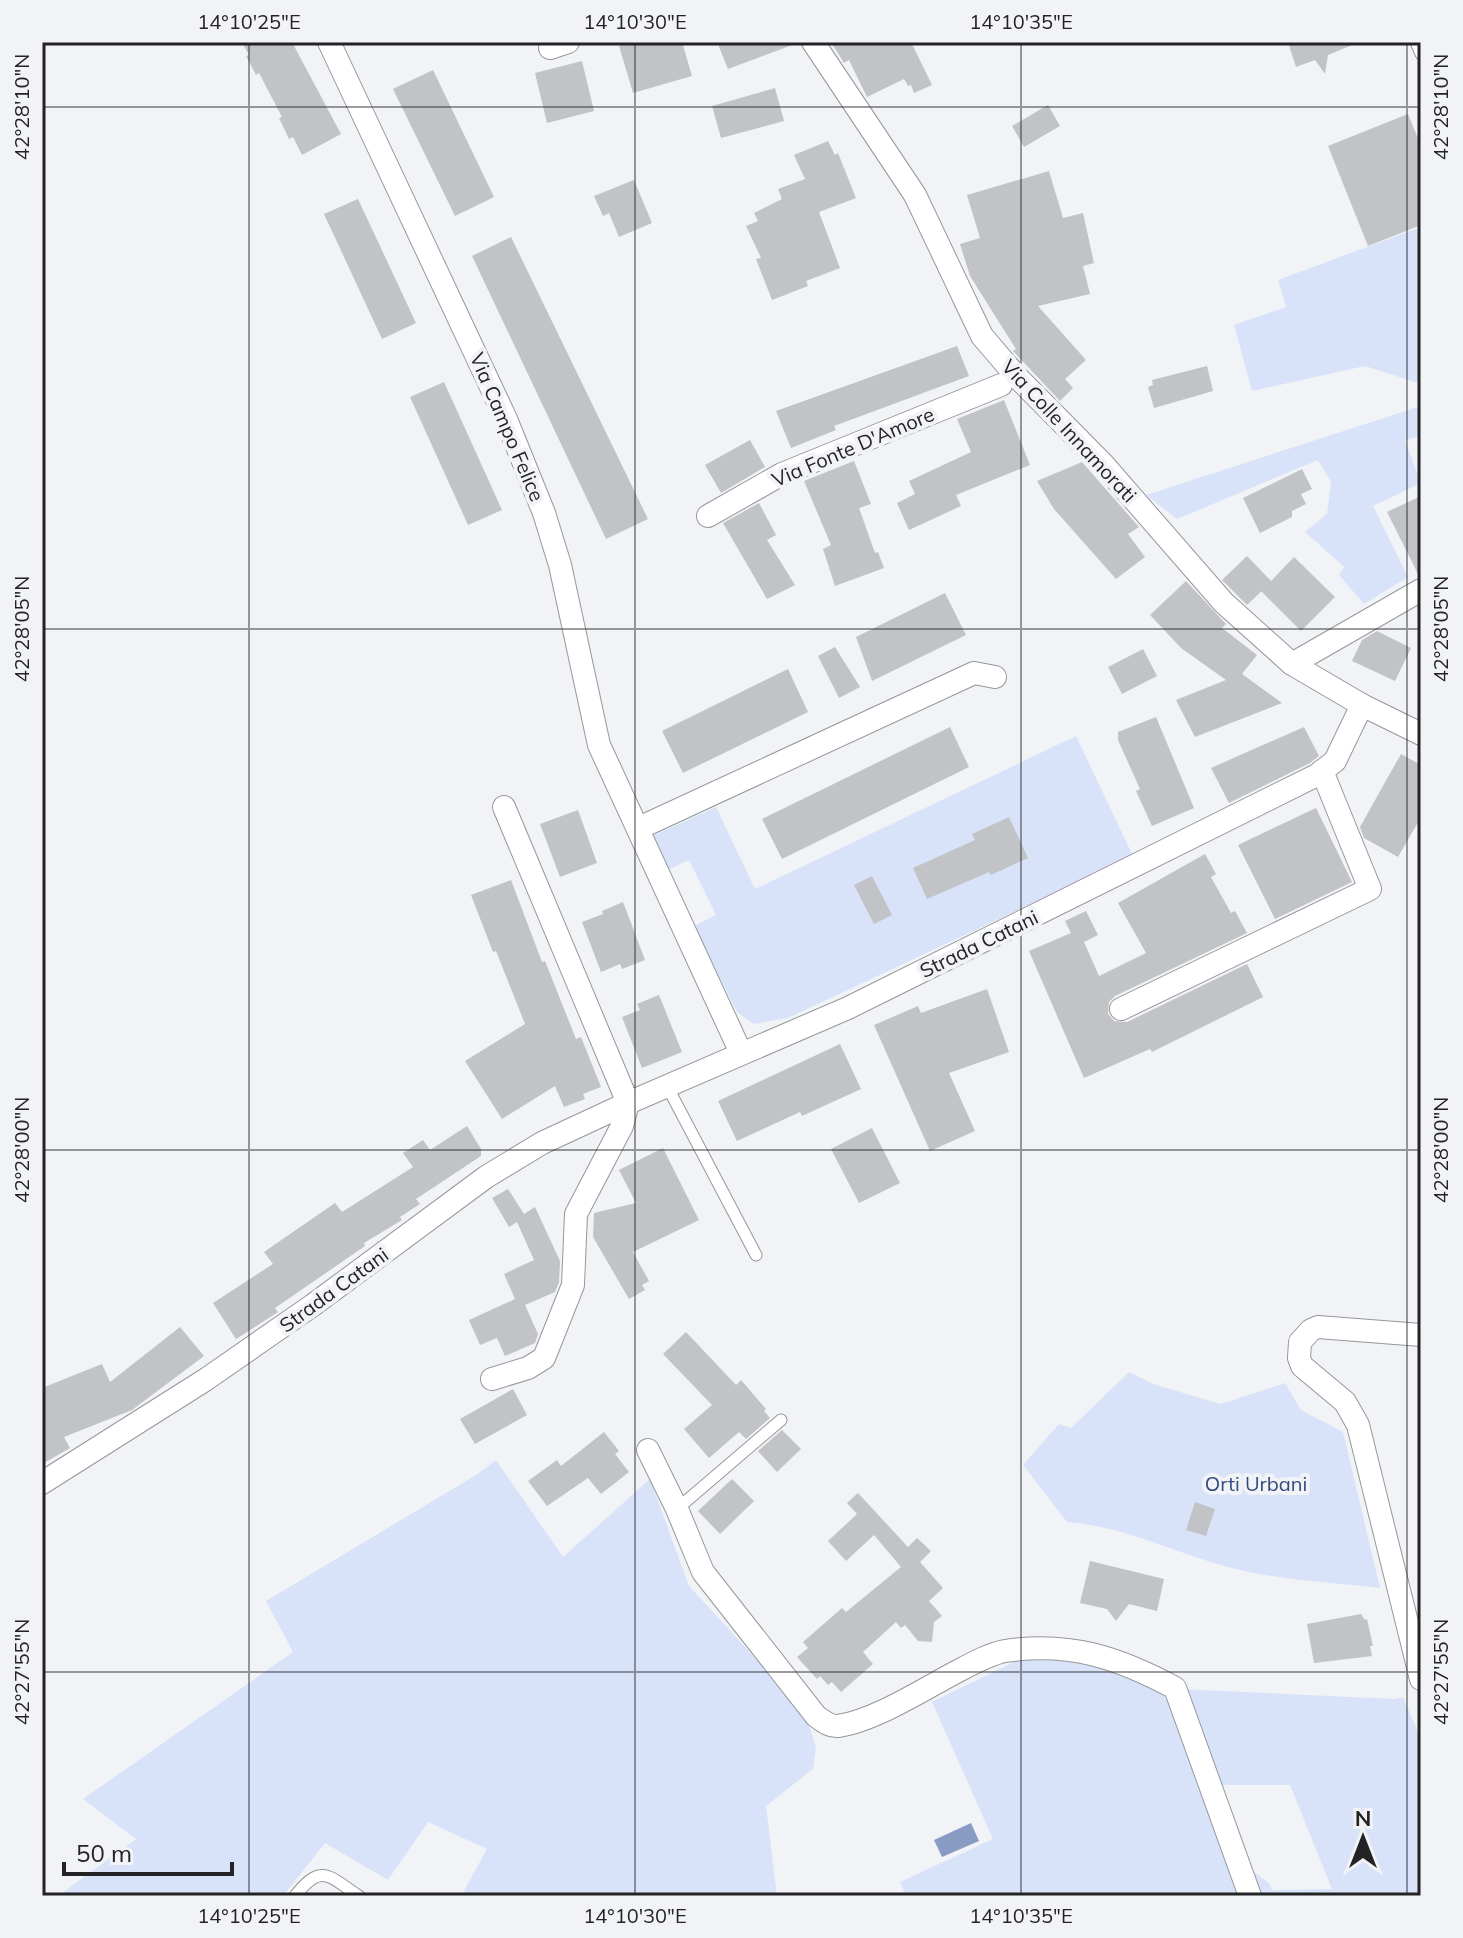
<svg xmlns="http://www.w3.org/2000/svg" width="1463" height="1938" font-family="Mulish,sans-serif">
<rect width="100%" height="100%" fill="#f1f3f6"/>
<!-- green -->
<g fill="#d8e3fa">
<path d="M1421,227V384L1365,366L1252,391L1234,325L1286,307L1278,280Z"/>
<path d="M1421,406V436L1405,440L1421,483L1373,506L1408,577L1364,604L1339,575L1344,567L1305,532L1327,514L1331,482L1318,460L1177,519L1146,495Z"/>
<path d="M1076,736L1133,856L788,1018L754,1024L737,1012L694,926L716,915L689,860L667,870L652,836L716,807L755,889Z"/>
<path d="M1129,1372L1153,1384L1221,1404L1285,1383L1301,1410L1343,1432L1380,1588C1327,1582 1272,1580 1221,1565C1169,1550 1121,1526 1067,1522L1023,1465L1059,1424L1071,1428Z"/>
<path d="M496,1460L563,1557L650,1479L689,1586L778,1683L808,1722L816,1747L813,1769L766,1806L777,1896H461L487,1849L428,1822L388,1880L325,1843L283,1896H58L136,1839L83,1799L293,1652L266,1601L476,1475Z"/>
<path d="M1026,1656L1082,1661L1128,1671L1160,1691L1177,1710L1228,1853L1269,1883L1272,1890L1332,1889L1290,1785H1215L1179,1689L1395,1699L1403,1697L1421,1739V1896H906L900,1882L993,1839L932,1702Z"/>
</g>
<!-- water -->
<path fill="#889cc3" d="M971,1823L979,1841L942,1857L934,1840Z"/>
<!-- building -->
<g fill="#c1c3c6">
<path d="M242,42H292L341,134L302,155L293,137L289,139L279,118L282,117L259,73L256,75L246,56L249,55Z"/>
<path d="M634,42H682L692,76L633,93L619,46Z"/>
<path d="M717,42H795V44L728,69Z"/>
<path d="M831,42H911L932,85L914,93L911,85L908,86L904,79L867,97L849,60L844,63Z"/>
<path d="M1288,42H1357V43L1328,55L1325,74L1315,60L1296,67Z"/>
<path d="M582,61L594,111L547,123L535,73Z"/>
<path d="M433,70L494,197L455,216L393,89Z"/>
<path d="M775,88L784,121L721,138L712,106Z"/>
<path d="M1048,105L1060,126L1024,147L1012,126Z"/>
<path d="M1408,114L1421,146V225L1368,246L1328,146Z"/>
<path d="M828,141L835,155L838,153L856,198L819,212L840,268L806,281L808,286L772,300L756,259L761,258L746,226L758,221L754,213L782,199L778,189L805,179L794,155Z"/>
<path d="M1049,171L1063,218L1083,213L1094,263L1083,266L1090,294L1038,306L1086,360L1065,379L1073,388L1060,401L1013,351L1016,349L970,276L960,244L980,238L967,195Z"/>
<path d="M634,180L652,223L619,237L609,213L603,216L594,196Z"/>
<path d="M358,199L416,323L382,339L324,214Z"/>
<path d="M511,237L648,519L606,539L472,256Z"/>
<path d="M957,346L969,376L834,426L836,430L791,448L776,411Z"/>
<path d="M1207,366L1213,391L1154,408L1148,387L1153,385L1152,380Z"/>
<path d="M444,382L502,510L468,525L410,397Z"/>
<path d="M1004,400L1030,465L956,495L961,506L909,530L897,503L915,494L909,481L971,452L957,419Z"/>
<path d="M750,440L765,467L721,493L705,465Z"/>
<path d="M854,461L871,504L859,508L875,553L878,552L884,568L835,586L823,549L831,545L804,481Z"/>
<path d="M1082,462L1139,527L1128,534L1145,557L1116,579L1054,509L1037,481Z"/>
<path d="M1302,469L1312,489L1301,494L1306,504L1292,511V517L1260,533L1243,498Z"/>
<path d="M1421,496V576H1419L1387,512Z"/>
<path d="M759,503L776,535L767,540L795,585L767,599L723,523Z"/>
<path d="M1247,556L1271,581L1294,557L1335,597L1301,631L1261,591L1267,586L1247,605L1222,580Z"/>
<path d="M1186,581L1226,624L1222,628L1257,655L1242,674L1282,703L1195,737L1176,700L1226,680L1181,648L1150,615Z"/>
<path d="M945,593L966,635L872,681L856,637Z"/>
<path d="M1377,631L1411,648L1395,681L1352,661L1362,640Z"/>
<path d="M835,647L860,687L839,698L818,656Z"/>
<path d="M1143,649L1157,676L1122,694L1108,667Z"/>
<path d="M788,669L808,712L683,773L662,731Z"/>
<path d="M1156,717L1194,808L1152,826L1136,791L1140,789L1118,740V732Z"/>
<path d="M950,727L969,767L782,859L762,819Z"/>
<path d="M1304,727L1319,756L1310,763L1229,803L1211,768Z"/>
<path d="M1401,754L1421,765V817L1398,857L1364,838L1360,827Z"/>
<path d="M1316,808L1352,882L1275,919L1238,845Z"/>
<path d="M578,810L597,863L560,877L540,824Z"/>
<path d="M1009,817L1028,858L991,875L989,872L927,899L913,868L975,840L972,834Z"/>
<path d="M1205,854L1216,874L1211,877L1231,913L1235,911L1247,933L1115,996L1109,1002L1108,1014L1114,1021L1127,1022L1247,964L1263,997L1152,1052L1150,1049L1084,1078L1029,951L1071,933L1065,921L1086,911L1098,935L1084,942L1099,976L1146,953L1118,903Z"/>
<path d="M872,876L892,915L874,924L854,885Z"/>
<path d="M511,880L542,962L545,961L576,1039L581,1037L601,1087L583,1094L585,1099L564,1107L555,1086L502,1119L465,1061L525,1024L496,951L493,952L471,895Z"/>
<path d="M623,902L645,960L622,969L620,964L601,972L582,922L603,914L602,911Z"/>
<path d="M987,989L1009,1052L949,1073L975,1131L930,1151L874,1025L918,1006L921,1013Z"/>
<path d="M659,995L682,1052L642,1068L622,1017L640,1010L637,1004Z"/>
<path d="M840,1044L861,1089L802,1116L800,1112L737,1141L718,1101Z"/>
<path d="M467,1126L481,1149V1156L416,1199L420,1204L400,1217L402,1220L364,1243L365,1246L275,1308L278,1312L236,1339L213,1303L273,1264L264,1252L335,1203L342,1212L413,1167L403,1153L423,1140L430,1150Z"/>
<path d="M872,1128L900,1183L859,1203L831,1149Z"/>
<path d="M663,1148L699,1220L633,1252L649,1281L642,1285L645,1290L629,1299L593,1237L594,1213L636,1203L619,1170Z"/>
<path d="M508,1189L524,1214L535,1207L560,1261L559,1282L555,1292L525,1305L538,1334L535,1343L505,1356L497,1338L480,1345L469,1320L515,1299L504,1274L534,1260L517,1222L509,1227L492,1198Z"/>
<path d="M180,1327L204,1356L132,1410L64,1437L70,1448L42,1464V1388L102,1364L110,1382Z"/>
<path d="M686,1332L736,1385L741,1380L766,1409L764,1411L770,1418L746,1439L739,1432L709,1458L684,1429L712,1405L663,1354Z"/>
<path d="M513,1389L527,1415L475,1444L460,1419Z"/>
<path d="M782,1430L801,1449L777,1472L758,1451Z"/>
<path d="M604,1432L619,1451L615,1454L629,1472L601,1494L588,1478L547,1506L528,1481L557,1460L561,1466Z"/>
<path d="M732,1479L754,1501L720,1534L698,1511Z"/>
<path d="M858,1493L908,1547L917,1538L931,1551L920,1562L943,1588L929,1601L942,1616L934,1622L932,1642L918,1641L905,1625L901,1628L896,1622L863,1652L873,1664L841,1692L832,1682L828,1685L820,1676L817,1679L797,1657L808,1648L803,1642L842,1608L846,1612L901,1567L874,1535L846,1561L828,1541L857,1514L847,1503Z"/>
<path d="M1195,1502L1215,1509L1206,1536L1186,1530Z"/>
<path d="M1090,1561L1164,1579L1157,1611L1129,1604L1116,1621L1107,1609L1080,1603Z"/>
<path d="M1361,1614L1365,1620L1367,1619L1373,1646H1370L1372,1656L1314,1663L1307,1624Z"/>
</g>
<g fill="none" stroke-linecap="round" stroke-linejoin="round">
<defs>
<g id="service">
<path d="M1416,42L1421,54"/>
<path d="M667,1086L756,1255"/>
<path d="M677,1509L781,1420"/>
<path d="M295,1896C322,1862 328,1876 359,1896"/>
</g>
<g id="minor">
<path d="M329,42L506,419L544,513L560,565L599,745L741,1053"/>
<path d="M813,42L915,195L982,336L1017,377L1103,464L1224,603L1292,664L1362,705L1421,734"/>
<path d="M550,48L568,42"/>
<path d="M708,516L782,474L1001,385"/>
<path d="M1292,664L1421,590"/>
<path d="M639,828L974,673L995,677"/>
<path d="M1121,1009L1370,889L1322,771"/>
<path d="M1421,1335L1318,1327L1311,1330L1300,1342L1299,1358L1302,1366L1345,1402L1358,1425L1421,1679"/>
<path d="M492,1379L528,1368L544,1358L573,1285L576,1214L622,1126L628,1103L504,807"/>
<path d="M648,1450L677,1509L703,1572L816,1716C823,1721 830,1727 838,1726C875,1721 927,1687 960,1670C975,1662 990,1654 1005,1651C1070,1641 1119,1658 1175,1688L1250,1896"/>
<path d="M42,1483L205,1380L313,1305L486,1177L542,1143L628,1103L848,1008L1317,775L1335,761L1362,705"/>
</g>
</defs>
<!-- service casing -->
<use href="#service" stroke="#95979a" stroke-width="13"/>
<!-- minor casing -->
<use href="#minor" stroke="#95979a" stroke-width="24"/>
<!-- service -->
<use href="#service" stroke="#fff" stroke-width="11"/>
<!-- minor -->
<use href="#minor" stroke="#fff" stroke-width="22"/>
</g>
<!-- ticks -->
<path fill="none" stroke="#232325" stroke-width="2" stroke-opacity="0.45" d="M249,42V1896M635,42V1896M1021,42V1896M1407,42V1896M42,107H1421M42,629H1421M42,1150H1421M42,1672H1421"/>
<g text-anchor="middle" stroke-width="8" stroke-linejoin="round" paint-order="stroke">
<!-- street labels -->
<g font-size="20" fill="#232325" stroke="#f1f3f6">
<text transform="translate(507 427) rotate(67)" y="7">Via Campo Felice</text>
<text transform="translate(1069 431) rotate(47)" y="7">Via Colle Innamorati</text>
<text transform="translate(853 447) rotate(-23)" y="7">Via Fonte D'Amore</text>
<text transform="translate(979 944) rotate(-26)" y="7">Strada Catani</text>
<text transform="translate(334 1290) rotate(-36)" y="7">Strada Catani</text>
</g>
<!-- park labels -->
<g font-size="20" fill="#334b80" stroke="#f1f3f6">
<text x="1256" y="1491">Orti Urbani</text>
</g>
</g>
<!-- border -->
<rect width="1463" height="1938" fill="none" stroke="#f1f3f6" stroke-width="88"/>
<!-- north arrow -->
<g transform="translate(1363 1838)" stroke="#f1f3f6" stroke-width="6" paint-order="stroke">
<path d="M0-6L14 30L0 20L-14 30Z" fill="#232325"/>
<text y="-12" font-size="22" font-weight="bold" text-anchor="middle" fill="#232325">N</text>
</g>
<!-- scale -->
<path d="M64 1862v12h168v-12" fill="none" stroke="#232325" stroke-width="4"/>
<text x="76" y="1862" font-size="24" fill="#232325" stroke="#f1f3f6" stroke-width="6" paint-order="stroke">50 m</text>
<rect x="44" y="44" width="1375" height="1850" fill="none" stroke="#232325" stroke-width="3"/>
<g font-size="20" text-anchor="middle" fill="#232325">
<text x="249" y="29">14°10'25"E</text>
<text x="635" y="29">14°10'30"E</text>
<text x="1021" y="29">14°10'35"E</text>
<text transform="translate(22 107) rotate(-90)" y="7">42°28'10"N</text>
<text transform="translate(1441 107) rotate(-90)" y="7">42°28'10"N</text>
<text transform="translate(22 629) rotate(-90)" y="7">42°28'05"N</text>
<text transform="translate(1441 629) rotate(-90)" y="7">42°28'05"N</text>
<text transform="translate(22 1150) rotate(-90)" y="7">42°28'00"N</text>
<text transform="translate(1441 1150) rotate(-90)" y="7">42°28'00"N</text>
<text transform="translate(22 1672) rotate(-90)" y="7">42°27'55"N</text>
<text transform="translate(1441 1672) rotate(-90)" y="7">42°27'55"N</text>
<text x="249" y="1923">14°10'25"E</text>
<text x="635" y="1923">14°10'30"E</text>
<text x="1021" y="1923">14°10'35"E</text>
</g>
</svg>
